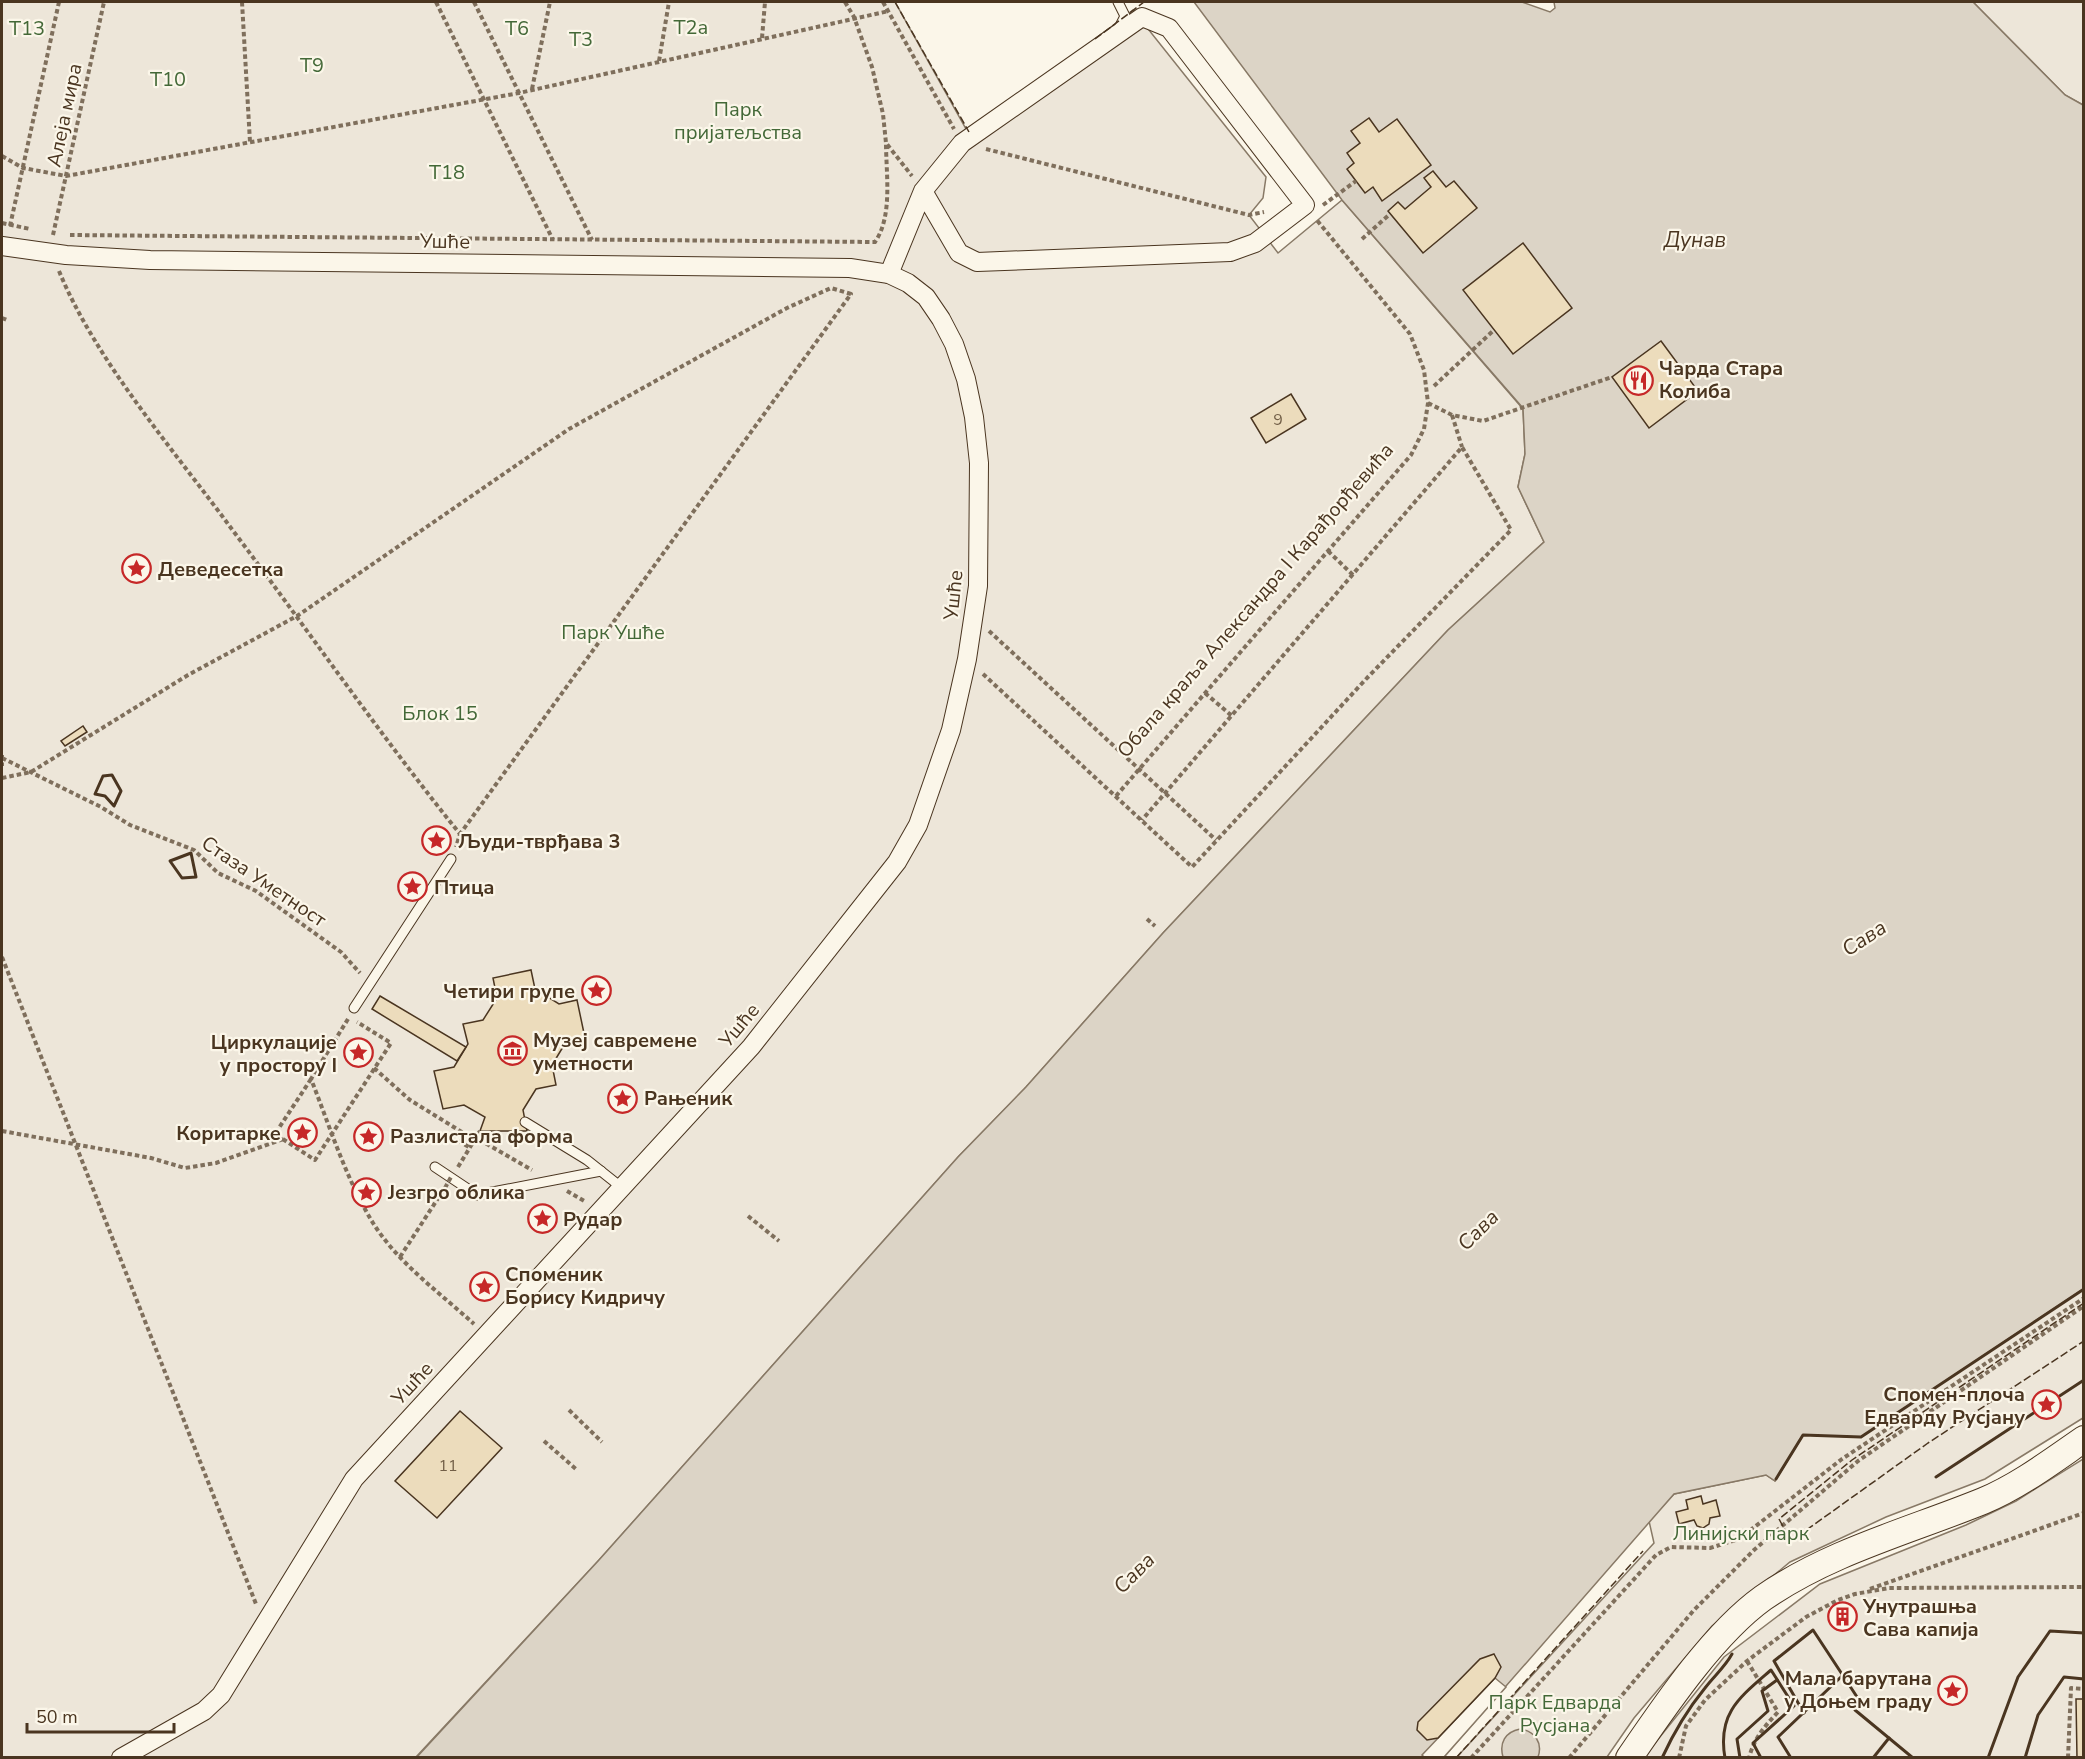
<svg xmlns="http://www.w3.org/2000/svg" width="2085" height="1759" font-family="'Nunito Sans',sans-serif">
<rect width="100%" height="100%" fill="#fbf6e9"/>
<!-- green -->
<g fill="#ede6d9" stroke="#887966" stroke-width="1.5">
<path d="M2,2H895L970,136L1133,10L1266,177L1263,198L1249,215L1278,253L1342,200L1523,409L1525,454L1518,487L1544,542L1448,630L1163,933L1026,1087L958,1157L599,1560L416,1757L2,1758Z"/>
<path d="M1973,2H2083V105L2065,95Z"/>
<path d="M2083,1289V1418L1985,1479L1886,1517L1790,1562L1712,1626L1634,1718L1607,1757L1456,1758L1654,1543L1649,1521L1674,1494L1766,1475L1775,1481L1803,1435L1861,1437Z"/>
<path d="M2083,1459V1757L1643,1758L1724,1657L1820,1584L1966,1525L2016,1501Z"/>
</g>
<!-- water -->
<g fill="#dcd4c6" stroke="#887966" stroke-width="1.5">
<path d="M1194,2H1522L1550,12L1555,8L1554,2H1973L2065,95L2083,105V1289L1861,1437L1803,1435L1775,1481L1766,1475L1674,1494L1444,1757L416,1758L599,1560L958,1157L1026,1087L1163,933L1448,630L1544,542L1518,487L1525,454L1523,408L1342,200Z"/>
<path d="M1520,1729C1535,1731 1543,1743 1538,1757H1503C1499,1743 1505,1732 1520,1729Z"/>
</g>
<!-- pier -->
<path fill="#fbf6e9" stroke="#887966" stroke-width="1.5" d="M1495,1678L1506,1687L1444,1757H1424L1422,1755Z"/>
<!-- building -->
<g fill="#ecdcbc" stroke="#4a3520" stroke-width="1.5">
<path d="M1369,118L1379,132L1397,119L1431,165L1382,201L1373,187L1365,193L1347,169L1354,163L1347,153L1360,143L1351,131Z"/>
<path d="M1433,171L1446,187L1454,181L1477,208L1423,253L1388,211L1398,202L1405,209L1431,187L1424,178Z"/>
<path d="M1523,243L1572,308L1513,354L1463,290Z"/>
<path d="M1661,341L1698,391L1649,428L1612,377Z"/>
<path d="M1291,394L1306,419L1266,443L1251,418Z"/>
<path d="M83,726L87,732L65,746L61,741Z"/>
<path d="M531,970L535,989L559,1004L577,1000L585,1038L566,1042L552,1065L556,1085L536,1089L523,1110L527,1131H480L485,1117L464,1105L443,1109L434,1071L454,1067L468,1044L463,1024L483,1020L497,998L493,978Z"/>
<path d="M380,996L466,1047L457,1061L372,1009Z"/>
<path d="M460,1411L502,1448L437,1518L395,1481Z"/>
<path d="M1701,1496L1703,1504L1716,1500L1720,1516L1710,1518L1709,1524L1703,1528L1697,1526L1694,1520L1679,1524L1676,1512L1688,1509L1686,1500Z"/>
<path d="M1843,1608L1850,1619L1841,1625L1834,1615Z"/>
<path d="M1494,1654L1501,1667L1495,1678L1438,1738L1427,1740L1417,1730L1418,1722L1480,1659Z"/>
<path d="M2076,1699H2084V1758H2077Z"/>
</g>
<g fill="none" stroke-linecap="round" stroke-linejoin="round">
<defs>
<g id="service">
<path d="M1118,2L1125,16L1119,28"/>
<path d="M354,1008L451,859"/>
<path d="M525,1122L587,1160L621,1187"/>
<path d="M435,1167L477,1195L601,1171"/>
</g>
<g id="minor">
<path d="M2,246L66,255L150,260L850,268L889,274L908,283L926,297L941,319L954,344L966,379L974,417L979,463L978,586L967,659L951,730L918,825L897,862L751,1047L354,1479L221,1695L204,1711L121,1758"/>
<path d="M889,274L923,191L962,143L1142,17L1169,28L1305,205L1255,243L1230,252L977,262L959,253L923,191"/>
</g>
<path id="secondary" d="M1629,1758C1664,1707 1713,1634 1763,1598C1829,1552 1909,1531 1983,1501C2019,1486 2052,1461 2084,1439"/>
</defs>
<!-- service casing -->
<use href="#service" stroke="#4a3520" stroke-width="11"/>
<!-- minor casing -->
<use href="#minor" stroke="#4a3520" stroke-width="20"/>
<!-- secondary casing -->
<use href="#secondary" stroke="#4a3520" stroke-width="28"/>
<!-- path -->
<g stroke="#7f6f5c" stroke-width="4" stroke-dasharray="4.5 3" stroke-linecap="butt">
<path d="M242,2L250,142"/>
<path d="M436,2L553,240"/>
<path d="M474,2L592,240"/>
<path d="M845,2L854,17L872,67L883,114L886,143L912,176"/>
<path d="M883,2L954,129"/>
<path d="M762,38L765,2"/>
<path d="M659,61L669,2"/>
<path d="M532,89L550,2"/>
<path d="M986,149L1249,215L1264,212"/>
<path d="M2,156L23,168L66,176L519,93L889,11"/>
<path d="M1323,205L1356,181"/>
<path d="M2,223L30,229"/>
<path d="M10,226L59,2"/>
<path d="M53,235L104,2"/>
<path d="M70,235L875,242C893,216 886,174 886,143"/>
<path d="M1362,239L1390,214"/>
<path d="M59,271C96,361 173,449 231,528C308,630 380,735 460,834L456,847"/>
<path d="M2,318L7,320"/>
<path d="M1434,386L1494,330"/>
<path d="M1428,403L1452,415L1483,421L1612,377"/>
<path d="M1452,415L1462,447"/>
<path d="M1328,551L1353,575"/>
<path d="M989,631L1216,840"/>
<path d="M983,674L1192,867L1367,678L1511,530L1462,447L1142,820"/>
<path d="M1205,693L1232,716"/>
<path d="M2,755V766"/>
<path d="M2,758L101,807L130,825L194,850L218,873L256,891L341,952L360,973"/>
<path d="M2,778L31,772L188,675L297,616L569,429L787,308L831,288L851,294L460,834"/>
<path d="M1116,796L1411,455L1424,429L1428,403L1424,370L1410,334L1316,219"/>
<path d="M1147,919L1155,926"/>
<path d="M2,957L256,1604"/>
<path d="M348,1019L311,1079C330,1127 346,1179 373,1223C398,1263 440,1293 474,1324"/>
<path d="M374,1068L410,1100L465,1134L460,1142L469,1147"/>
<path d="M311,1079L275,1134L315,1160L391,1043L357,1022"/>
<path d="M2,1131L151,1158L185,1168L216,1163L283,1139"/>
<path d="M484,1133L480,1140L532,1170"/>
<path d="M458,1167L480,1131L484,1133"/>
<path d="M567,1191L586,1202"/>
<path d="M748,1216L779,1241"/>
<path d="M400,1257L444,1189"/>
<path d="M569,1410L602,1442"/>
<path d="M544,1441L577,1470"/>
<path d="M1870,1589L2084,1513"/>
<path d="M1747,1661L1778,1712C1765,1726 1754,1738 1749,1758"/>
<path d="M1471,1758L1656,1555L1671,1547L1710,1548L1739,1539L1842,1459L2084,1298"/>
<path d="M1569,1758L1694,1610L1754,1550L1858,1461L2084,1306"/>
<path d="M1679,1758L1686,1726L1705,1700L1747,1661L1806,1617L1838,1600L1855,1594L1889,1588L2084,1587"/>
<path d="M2068,1758L2071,1688L2084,1689"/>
</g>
<!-- service -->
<use href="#service" stroke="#fbf6e9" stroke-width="9"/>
<!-- minor -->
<use href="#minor" stroke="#fbf6e9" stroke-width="18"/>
<!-- secondary -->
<use href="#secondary" stroke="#fbf6e9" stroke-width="26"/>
<!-- path-bridge -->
<path stroke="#7f6f5c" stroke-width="4" stroke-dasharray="4.5 3" stroke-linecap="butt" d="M445,1188L451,1177"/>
<!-- fence -->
<g stroke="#4a3520" stroke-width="1.5" stroke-dasharray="8 3" stroke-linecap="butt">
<path d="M895,2L969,132"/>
<path d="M1095,39L1144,2"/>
<path d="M2084,1303L1852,1460L1779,1519L1791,1541L1928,1443L2084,1341"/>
<path d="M1456,1758L1643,1551"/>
</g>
<!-- wall -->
<g stroke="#4a3520" stroke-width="3">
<path d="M112,775L121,791L114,806L105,796L95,794L103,776Z"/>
<path d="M191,853L196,877L182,878L170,861Z"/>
<path d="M1936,1477L2084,1380"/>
<path d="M1776,1479L1803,1435L1861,1437L2084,1289"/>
<path d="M1804,1713L1774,1661L1813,1630L1861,1703L1855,1710L1913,1758"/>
<path d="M1662,1758C1674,1732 1687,1710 1705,1688C1714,1676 1725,1667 1732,1654"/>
<path d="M1725,1758C1717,1713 1740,1697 1771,1670L1794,1706L1753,1743L1761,1758"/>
<path d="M1740,1758L1737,1739L1768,1711L1762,1691L1777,1680"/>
<path d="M1791,1758L1778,1737L1842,1676"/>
<path d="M1873,1758L1889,1738"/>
<path d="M1988,1758L2018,1677L2050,1631L2084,1633"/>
<path d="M2025,1758L2038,1715L2064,1677L2084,1679"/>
</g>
</g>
<!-- icons -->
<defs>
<symbol id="restaurant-ring" viewBox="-11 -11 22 22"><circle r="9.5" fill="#fbf6e9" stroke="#c62828" stroke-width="1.5"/><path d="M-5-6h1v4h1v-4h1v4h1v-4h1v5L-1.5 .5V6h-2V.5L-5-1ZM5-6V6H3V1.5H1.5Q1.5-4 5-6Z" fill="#c62828"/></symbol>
<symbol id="sight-ring" viewBox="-11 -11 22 22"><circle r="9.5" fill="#fbf6e9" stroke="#c62828" stroke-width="1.5"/><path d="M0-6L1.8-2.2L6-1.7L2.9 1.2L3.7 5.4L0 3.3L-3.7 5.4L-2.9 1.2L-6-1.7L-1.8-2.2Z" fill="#c62828"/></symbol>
<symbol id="museum-ring" viewBox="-11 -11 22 22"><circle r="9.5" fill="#fbf6e9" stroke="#c62828" stroke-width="1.5"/><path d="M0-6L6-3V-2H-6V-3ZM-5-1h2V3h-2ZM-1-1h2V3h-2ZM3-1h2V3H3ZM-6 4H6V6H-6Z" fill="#c62828"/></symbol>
<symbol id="building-ring" viewBox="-11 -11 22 22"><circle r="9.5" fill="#fbf6e9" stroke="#c62828" stroke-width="1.5"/><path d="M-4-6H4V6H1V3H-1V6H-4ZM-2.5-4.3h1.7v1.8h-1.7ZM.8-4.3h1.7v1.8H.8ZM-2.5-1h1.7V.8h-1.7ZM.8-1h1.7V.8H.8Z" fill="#c62828"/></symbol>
</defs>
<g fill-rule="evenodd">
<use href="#restaurant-ring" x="1622" y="364" width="33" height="33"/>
<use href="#sight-ring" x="120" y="552" width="33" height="33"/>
<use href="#sight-ring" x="420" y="824" width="33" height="33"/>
<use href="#sight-ring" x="396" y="870" width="33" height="33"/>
<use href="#sight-ring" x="580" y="974" width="33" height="33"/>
<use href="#museum-ring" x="496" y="1034" width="33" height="33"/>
<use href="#sight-ring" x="342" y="1036" width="33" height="33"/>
<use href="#sight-ring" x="606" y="1082" width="33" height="33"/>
<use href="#sight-ring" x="286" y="1116" width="33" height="33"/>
<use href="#sight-ring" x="352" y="1120" width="33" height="33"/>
<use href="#sight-ring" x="350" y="1176" width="33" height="33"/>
<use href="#sight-ring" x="526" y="1202" width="33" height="33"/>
<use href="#sight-ring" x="468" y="1270" width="33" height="33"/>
<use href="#sight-ring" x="2030" y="1388" width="33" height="33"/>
<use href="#building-ring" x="1826" y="1600" width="33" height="33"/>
<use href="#sight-ring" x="1936" y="1674" width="33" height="33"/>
</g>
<g text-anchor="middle" stroke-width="4.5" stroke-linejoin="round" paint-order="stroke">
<!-- number labels -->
<g font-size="16" fill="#725f47">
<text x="1278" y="425">9</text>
<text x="448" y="1471">11</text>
</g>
<!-- park labels -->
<g font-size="20" fill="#436837" stroke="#fbf6e9">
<text x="691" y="34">Т2а</text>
<text x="27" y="35">Т13</text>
<text x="517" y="35">Т6</text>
<text x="581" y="46">Т3</text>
<text x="312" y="72">Т9</text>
<text x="168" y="86">Т10</text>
<text x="738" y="116">Парк<tspan x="738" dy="23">пријатељства</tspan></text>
<text x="447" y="179">Т18</text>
<text x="613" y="639">Парк Ушће</text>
<text x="440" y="720">Блок 15</text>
<text x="1741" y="1540">Линијски парк</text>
<text x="1555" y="1709">Парк Едварда<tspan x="1555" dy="23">Русјана</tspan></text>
</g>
<!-- street labels -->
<g font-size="20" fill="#4a3520" stroke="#fbf6e9">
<text transform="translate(64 115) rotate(-78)" y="7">Алеја мира</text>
<text transform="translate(445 241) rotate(1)" y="7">Ушће</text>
<text transform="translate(953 595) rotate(-84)" y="7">Ушће</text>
<text transform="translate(1255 600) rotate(-49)" y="7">Обала краља Александра I Карађорђевића</text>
<text transform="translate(264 881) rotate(34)" y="7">Стаза Уметност</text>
<text transform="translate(739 1025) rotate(-50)" y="7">Ушће</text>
<text transform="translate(412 1383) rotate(-47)" y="7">Ушће</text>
</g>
<!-- poi labels -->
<g font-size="20" font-weight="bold" fill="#4a3520" stroke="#fbf6e9" text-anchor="start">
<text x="1659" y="375">Чарда Стара<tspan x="1659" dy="23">Колиба</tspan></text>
<text x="158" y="576">Деведесетка</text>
<text x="458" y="848">Људи-тврђава 3</text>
<text x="434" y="894">Птица</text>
<text x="575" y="998" text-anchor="end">Четири групе</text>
<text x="533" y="1047">Музеј савремене<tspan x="533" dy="23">уметности</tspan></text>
<text x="337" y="1049" text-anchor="end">Циркулације<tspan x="337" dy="23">у простору I</tspan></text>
<text x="644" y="1105">Рањеник</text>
<text x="281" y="1140" text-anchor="end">Коритарке</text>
<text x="390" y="1143">Разлистала форма</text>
<text x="388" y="1199">Језгро облика</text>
<text x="563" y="1226">Рудар</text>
<text x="505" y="1281">Споменик<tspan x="505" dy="23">Борису Кидричу</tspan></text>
<text x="2025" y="1401" text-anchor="end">Спомен-плоча<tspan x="2025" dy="23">Едварду Русјану</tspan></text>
<text x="1863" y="1613">Унутрашња<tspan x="1863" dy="23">Сава капија</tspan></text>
<text x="1932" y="1685" text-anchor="end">Мала барутана<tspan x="1932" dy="23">у Доњем граду</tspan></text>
</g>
<!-- water labels -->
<g font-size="21" font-style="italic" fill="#4a3520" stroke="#fbf6e9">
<text x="1695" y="247">Дунав</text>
<text transform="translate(1864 938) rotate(-33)" y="7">Сава</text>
<text transform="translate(1478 1230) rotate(-45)" y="7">Сава</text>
<text transform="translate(1134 1573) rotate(-45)" y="7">Сава</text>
</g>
</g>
<!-- border -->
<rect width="2085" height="1759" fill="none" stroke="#4a3520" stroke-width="6"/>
<!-- scale -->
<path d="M27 1723v9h147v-9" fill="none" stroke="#4a3520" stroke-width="3"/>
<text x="36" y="1723" font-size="18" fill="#4a3520" stroke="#fbf6e9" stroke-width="4.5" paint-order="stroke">50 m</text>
</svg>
